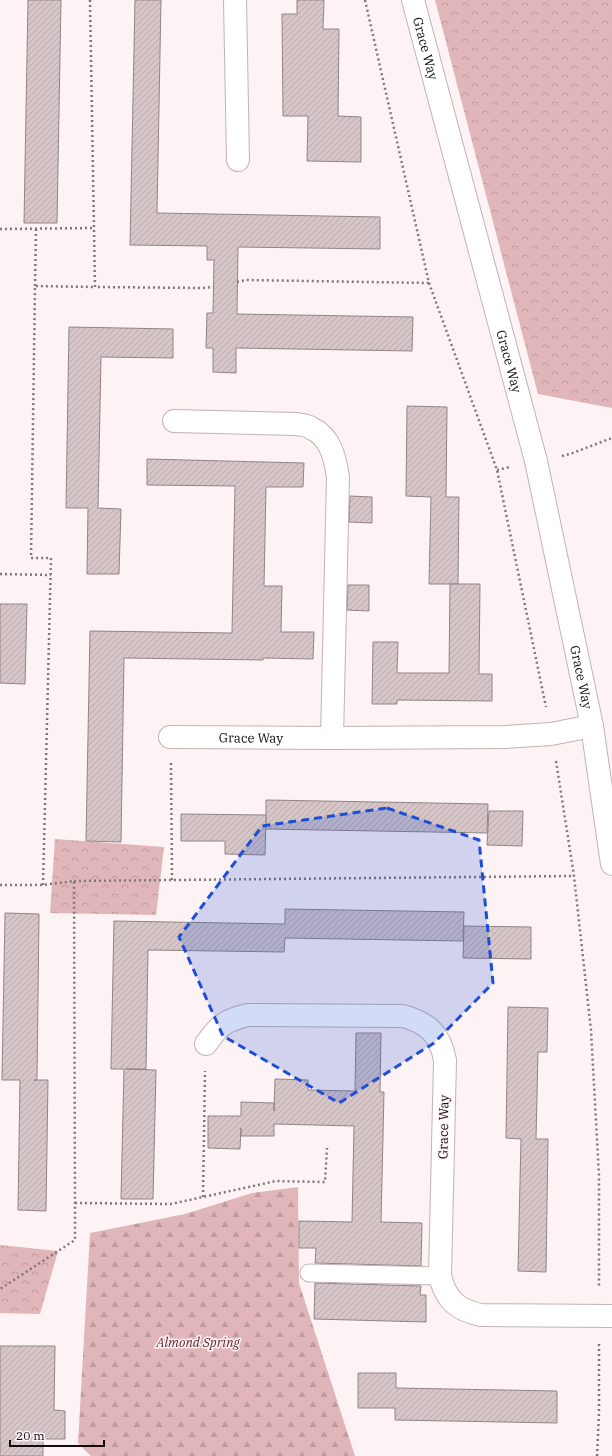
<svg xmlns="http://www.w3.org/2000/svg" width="612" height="1456" font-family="'IBM Plex Serif',serif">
<defs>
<pattern id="forest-firs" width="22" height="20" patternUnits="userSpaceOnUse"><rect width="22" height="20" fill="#e0b6ba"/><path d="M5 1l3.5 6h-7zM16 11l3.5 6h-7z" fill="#bf9b9f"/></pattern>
<pattern id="park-crowns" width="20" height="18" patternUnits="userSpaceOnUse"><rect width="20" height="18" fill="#e0b6ba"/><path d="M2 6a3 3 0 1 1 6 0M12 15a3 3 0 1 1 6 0" fill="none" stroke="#bf9b9f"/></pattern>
<pattern id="building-hatch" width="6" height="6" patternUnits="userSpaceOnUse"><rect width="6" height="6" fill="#d6c6c7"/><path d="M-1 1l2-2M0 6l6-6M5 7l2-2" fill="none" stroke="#b7a9aa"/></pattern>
</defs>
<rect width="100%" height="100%" fill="#fdf3f4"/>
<!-- forest -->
<path fill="url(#forest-firs)" d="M298,1187L299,1283L355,1456H91L78,1443L90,1233L185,1214L252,1193Z"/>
<!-- park -->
<g fill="url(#park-crowns)">
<path d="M435,0H612V408L538,394Z"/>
<path d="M55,839L164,847L156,915L50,913Z"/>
<path d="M0,1245L58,1251L40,1314L0,1313Z"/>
</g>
<!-- building -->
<g fill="url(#building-hatch)" stroke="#928485">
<path d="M28,0H61L57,223H24Z"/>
<path d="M135,0H161L157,213L380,217V249L238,247L237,314L413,317L412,351L236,348V373L213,372V348H206L207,313H213L214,260H207V246L130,245Z"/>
<path d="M297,0H324L323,29H339L338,116L361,117V162L307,161L308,116H283L282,14H297Z"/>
<path d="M69,327L173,329V358L101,357L98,508L121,509L119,574H87L88,508H66Z"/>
<path d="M407,406L447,407L446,497H459L458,584H429L431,497L406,496Z"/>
<path d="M147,459L304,463L303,487H266L264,586H282L281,632H314L313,659L263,658V660L124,658L121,842L86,841L90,631L232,633L235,486L147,485Z"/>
<path d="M350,496L372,497V523L349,522Z"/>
<path d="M450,584H480L479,674H492V701L397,700V704H372L373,642H398L397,673H449Z"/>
<path d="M348,585H369V611L347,610Z"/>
<path d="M0,604H27L25,684L0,683Z"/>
<path d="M266,800L488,804L487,833L266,829Z"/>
<path d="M489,811H523L522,846L487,845Z"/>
<path d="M181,814L266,815L265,855L225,854V841H181Z"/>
<path d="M285,909L464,912L463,941L285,938L284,952L148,950L146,1069H126L156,1070L153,1199H121L124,1069H111L114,921L285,924Z"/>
<path d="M5,913L39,914L37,1080H34H48L46,1211L18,1210L20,1080H2Z"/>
<path d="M464,926L531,927V959L463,958Z"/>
<path d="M508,1007L548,1008L547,1052H538L536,1139H548L546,1272L518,1271L521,1139L506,1138Z"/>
<path d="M356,1033H381L380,1092H384L381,1222L422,1223L421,1266L315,1263L316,1248H299V1221L352,1222L354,1126L274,1124V1136H241V1128L240,1149L208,1148V1116H241V1102L274,1103V1111L275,1079L308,1080V1090L355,1091Z"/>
<path d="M315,1283L421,1286L420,1295H426V1322L314,1319Z"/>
<path d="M0,1346H55L54,1410L65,1411V1439H43V1456H0Z"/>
<path d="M358,1373H396V1388L557,1391V1423L395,1420V1408H358Z"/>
</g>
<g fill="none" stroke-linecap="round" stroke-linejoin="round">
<defs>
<path id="service" d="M309,1273L440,1276"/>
<g id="minor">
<path d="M235,0L238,160"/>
<path d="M174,421L296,424C300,425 307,425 311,428C331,437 335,458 338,477L332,738"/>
<path id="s1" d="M170,737L332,738L505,737L551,734L592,726"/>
<path d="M206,1044C219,1025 226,1020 248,1015L403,1016C428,1023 440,1034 445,1060L440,1276C446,1300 457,1310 481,1315L612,1316"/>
</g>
<g id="tertiary">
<path id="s2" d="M413,0L536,461L592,726L612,864"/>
</g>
</defs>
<!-- service casing -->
<use href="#service" stroke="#c2b3b4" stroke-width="19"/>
<!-- minor casing -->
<use href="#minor" stroke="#c2b3b4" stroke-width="24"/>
<!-- tertiary casing -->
<use href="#tertiary" stroke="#c2b3b4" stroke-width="24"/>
<!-- path -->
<g stroke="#7f7778" stroke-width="2.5" stroke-dasharray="2 3" stroke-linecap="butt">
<path d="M90,0L95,287L202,288L214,287"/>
<path d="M365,0L429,283L497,470L546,707"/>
<path d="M0,229L94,228"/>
<path d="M237,282L246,280L429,283"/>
<path d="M35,286L36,229"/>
<path d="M562,456L570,454L612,438"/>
<path d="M497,470L510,467"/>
<path d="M0,574L51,575"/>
<path d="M556,761L574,876L591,1030L599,1176V1288"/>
<path d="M171,763L172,881"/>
<path d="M74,881L573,876"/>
<path d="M0,885H43L74,881L75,1213V1240L0,1289"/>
<path d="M43,885L51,558H31L35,286L95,287"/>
<path d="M203,1197L205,1071"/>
<path d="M75,1203L171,1204L276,1181L325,1182L327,1148"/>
<path d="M597,1456L599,1413V1343"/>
</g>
<!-- service -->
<use href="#service" stroke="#fff" stroke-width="17"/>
<!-- minor -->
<use href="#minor" stroke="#fff" stroke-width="22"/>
<!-- tertiary -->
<use href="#tertiary" stroke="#fff" stroke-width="22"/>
</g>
<!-- marked area -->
<path fill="#1d4ed8" fill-opacity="0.2" stroke="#1d4ed8" stroke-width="3" stroke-dasharray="8 5" stroke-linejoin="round" d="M387,808L479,840L493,983L434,1043L339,1103L223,1036L179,937L262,826Z"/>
<g text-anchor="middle" stroke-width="3" stroke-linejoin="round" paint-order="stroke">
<!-- street labels -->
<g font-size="13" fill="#120c0d" stroke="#fdf3f4">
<text dy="5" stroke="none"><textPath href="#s2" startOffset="50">Grace Way</textPath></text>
<text dy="5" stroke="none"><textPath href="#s2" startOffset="374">Grace Way</textPath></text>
<text dy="5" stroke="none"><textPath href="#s2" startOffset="698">Grace Way</textPath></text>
<text dy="5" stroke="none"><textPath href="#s1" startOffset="81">Grace Way</textPath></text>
<text transform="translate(443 1127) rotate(-89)" y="5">Grace Way</text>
</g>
<!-- park labels -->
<g font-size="13" font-style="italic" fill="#602731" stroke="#fdf3f4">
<text x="198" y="1347">Almond Spring</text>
</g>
</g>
<!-- scale -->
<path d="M10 1440v6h94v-6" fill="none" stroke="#120c0d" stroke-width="2"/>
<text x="16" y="1440" font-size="12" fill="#120c0d" stroke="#fdf3f4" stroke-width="3" paint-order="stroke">20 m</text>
</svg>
